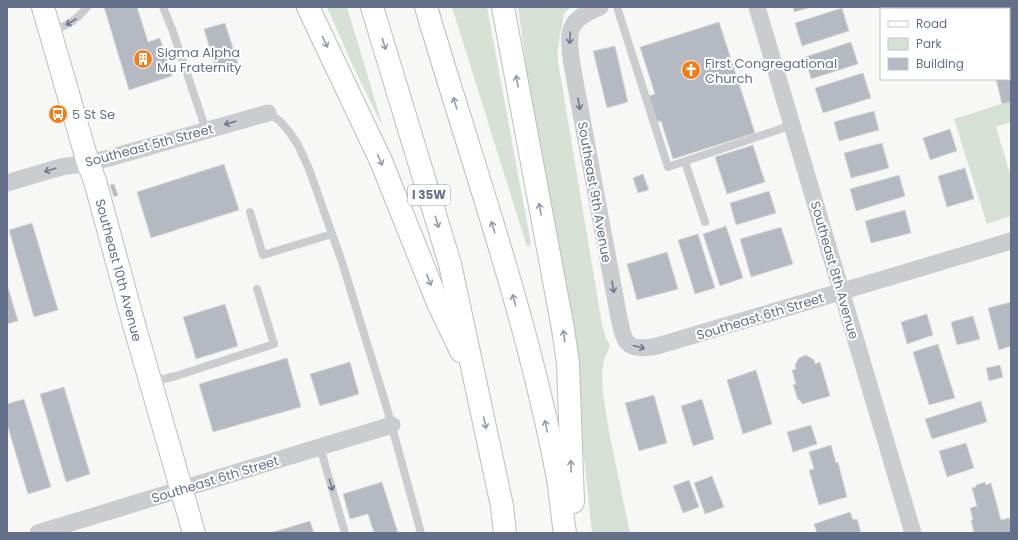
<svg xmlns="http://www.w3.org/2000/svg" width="1018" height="540" font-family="Poppins,sans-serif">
<rect width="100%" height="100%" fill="#f7f8f5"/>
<!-- green -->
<g fill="#d7e0d5">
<path d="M327,7H347L383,127L352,64Z"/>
<path d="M452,7H487L531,244L527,247Z"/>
<path d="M518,7H571L564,13C562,30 556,45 558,61L602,324L606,338L610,346L604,360L602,372L603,393L610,437L630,533H592L575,373L538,154Z"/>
<path d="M1011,101V122L996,127L1011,177V216L987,224L954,119Z"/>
</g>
<!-- building -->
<g fill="#b4b9c2" stroke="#d9dad7">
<path d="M104,7H137L148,42L160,38L172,76L129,90Z"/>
<path d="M793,7H812L794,12Z"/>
<path d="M881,7H924L925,9H882Z"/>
<path d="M971,7H1011V11L1009,12V9H972Z"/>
<path d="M842,8L849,31L802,46L795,23Z"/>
<path d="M719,22L755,133L673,159L661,121L655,123L646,97L655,94L640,47Z"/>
<path d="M225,23L238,64L216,70L204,29Z"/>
<path d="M851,42L858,64L811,79L805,57Z"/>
<path d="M615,46L628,102L607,108L593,51Z"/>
<path d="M1009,68H1011V102L1002,104L996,79H1009Z"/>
<path d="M863,73L871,98L823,113L815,88Z"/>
<path d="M874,111L879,130L839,141L834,122Z"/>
<path d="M950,129L957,151L930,160L923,138Z"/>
<path d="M882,143L889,168L851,178L844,153Z"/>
<path d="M753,145L765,182L727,194L715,157Z"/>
<path d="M224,164L239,210L151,238L137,192Z"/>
<path d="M965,168L974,199L947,207L938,176Z"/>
<path d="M643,174L649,190L638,193L633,178Z"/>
<path d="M899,175L905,196L856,211L850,189Z"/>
<path d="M114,184L118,195L114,197L110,185Z"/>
<path d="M769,191L776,213L736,225L730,203Z"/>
<path d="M905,210L911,233L871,243L865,221Z"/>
<path d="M32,223L58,310L34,317L9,230Z"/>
<path d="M726,226L743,278L720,286L703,234Z"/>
<path d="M781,227L793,264L751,277L740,239Z"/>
<path d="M698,234L715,288L695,294L678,240Z"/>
<path d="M667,252L678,289L637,300L627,264Z"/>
<path d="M7,284L18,321L7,324Z"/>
<path d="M1011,302V346L999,350L988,308Z"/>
<path d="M225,304L238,346L196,359L183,317Z"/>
<path d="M927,314L933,335L907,344L901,322Z"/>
<path d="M973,316L980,339L957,345L951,322Z"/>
<path d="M938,344L955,398L929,405L913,352Z"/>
<path d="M806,355L814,360L815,364L820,362L830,396L802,404L800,400H798L793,385L796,384L792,370L796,369L795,365L799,358Z"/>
<path d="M287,358L301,407L213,432L199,384Z"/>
<path d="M350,362L359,394L320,406L310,374Z"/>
<path d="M1000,365L1003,377L989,381L986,368Z"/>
<path d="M756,370L772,424L743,434L727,380Z"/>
<path d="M64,387L90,474L66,482L40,394Z"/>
<path d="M654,395L667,443L639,451L625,403Z"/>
<path d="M24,399L51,487L28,494L7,424V404Z"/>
<path d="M702,399L714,439L693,446L681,406Z"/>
<path d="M981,401L987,422L932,439L925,419Z"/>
<path d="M811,425L817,444L793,452L787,432Z"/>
<path d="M966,443L974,468L947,477L939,451Z"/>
<path d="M831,445L836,463L838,462L847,497L819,505L809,470L814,469L809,452Z"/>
<path d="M712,476L724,507L705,514L694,483Z"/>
<path d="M689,480L699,507L683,513L673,486Z"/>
<path d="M382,482L398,533H374L368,514L350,519L343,494Z"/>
<path d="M985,482L986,485L991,483L1001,520L1009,518L1011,524V533H974L971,520H973L970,508L977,506L972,488L976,487V485Z"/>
<path d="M850,512L853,520L857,519L861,533H817L814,524Z"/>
<path d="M310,521L314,533H270Z"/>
</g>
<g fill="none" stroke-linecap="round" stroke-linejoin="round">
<defs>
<path id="secondary" d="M43,7L88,163L95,181L135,328L194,533"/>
<g id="highway">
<path d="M308,7L381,161L438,303L461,351"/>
<path d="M372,7L450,264L502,506L505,533"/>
<path d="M426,7C472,163 528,318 558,479C561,497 562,515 565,533"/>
<path d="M503,7L563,329L568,363L573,502"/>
</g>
</defs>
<!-- secondary casing -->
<use href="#secondary" stroke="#bbbec5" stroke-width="24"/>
<!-- highway casing -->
<use href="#highway" stroke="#bbbdc1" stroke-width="24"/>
<!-- lane -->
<g stroke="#caccd0" stroke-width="8">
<path d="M163,7L172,29L206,130"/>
<path d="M617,7L668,167L792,125"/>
<path d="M51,32C68,24 75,22 87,7"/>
<path d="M268,113L280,121L290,133L298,145L309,169L342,262L386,405L421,533"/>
<path d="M685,162L705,222"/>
<path d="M250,212L263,255L332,234"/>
<path d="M152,382L176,376L274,344L257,289"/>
<path d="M320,447L345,533"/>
</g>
<!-- street -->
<g stroke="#caccd0" stroke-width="17">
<path d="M600,7C565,21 568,32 572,65L619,318C621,325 622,337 627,342C633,350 649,348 657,346C775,311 893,277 1011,241"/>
<path d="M757,7L913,533"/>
<path d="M7,183L61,167L88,163L109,158L268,113"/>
<path d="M38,533L392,425"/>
</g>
<!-- secondary -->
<use href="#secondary" stroke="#fff" stroke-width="22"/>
<!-- highway -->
<use href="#highway" stroke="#fff" stroke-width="22"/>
</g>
<!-- one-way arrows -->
<defs><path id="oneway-shaft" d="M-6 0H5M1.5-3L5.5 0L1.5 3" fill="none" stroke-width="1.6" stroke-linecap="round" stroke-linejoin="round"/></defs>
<g stroke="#6e7990">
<use href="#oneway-shaft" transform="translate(71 22) rotate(150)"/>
<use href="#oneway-shaft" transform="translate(570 38) rotate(93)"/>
<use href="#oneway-shaft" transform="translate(579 104) rotate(80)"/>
<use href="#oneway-shaft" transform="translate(230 123) rotate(164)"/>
<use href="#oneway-shaft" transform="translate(50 170) rotate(163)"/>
<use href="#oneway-shaft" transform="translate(613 287) rotate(80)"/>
<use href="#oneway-shaft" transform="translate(639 347) rotate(15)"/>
<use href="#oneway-shaft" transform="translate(331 485) rotate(74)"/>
</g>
<g stroke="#929bac">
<use href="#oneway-shaft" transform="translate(325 42) rotate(65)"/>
<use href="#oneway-shaft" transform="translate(384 44) rotate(73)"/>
<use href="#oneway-shaft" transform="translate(517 81) rotate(-100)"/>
<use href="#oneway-shaft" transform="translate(455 103) rotate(-107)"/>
<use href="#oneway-shaft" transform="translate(380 160) rotate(66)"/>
<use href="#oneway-shaft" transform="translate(540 209) rotate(-101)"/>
<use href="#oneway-shaft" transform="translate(437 222) rotate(73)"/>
<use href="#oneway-shaft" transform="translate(493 227) rotate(-107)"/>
<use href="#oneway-shaft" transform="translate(429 280) rotate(69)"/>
<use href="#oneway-shaft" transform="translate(514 300) rotate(-106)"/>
<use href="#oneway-shaft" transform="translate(564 336) rotate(-98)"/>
<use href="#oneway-shaft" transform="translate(485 423) rotate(78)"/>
<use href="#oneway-shaft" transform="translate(546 426) rotate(-102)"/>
<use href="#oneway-shaft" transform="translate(571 466) rotate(-92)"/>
</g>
<!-- icons -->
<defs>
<symbol id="building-disc" viewBox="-11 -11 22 22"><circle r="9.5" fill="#f57d18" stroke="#fff"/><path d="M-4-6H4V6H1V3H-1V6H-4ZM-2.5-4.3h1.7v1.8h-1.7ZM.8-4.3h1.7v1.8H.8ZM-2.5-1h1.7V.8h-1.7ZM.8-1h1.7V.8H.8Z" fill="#fff"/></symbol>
<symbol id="church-disc" viewBox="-11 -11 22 22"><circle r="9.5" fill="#f57d18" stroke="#fff"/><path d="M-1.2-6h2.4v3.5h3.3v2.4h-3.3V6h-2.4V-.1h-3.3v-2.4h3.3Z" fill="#fff"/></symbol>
<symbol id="bus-disc" viewBox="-11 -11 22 22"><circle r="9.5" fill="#f57d18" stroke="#fff"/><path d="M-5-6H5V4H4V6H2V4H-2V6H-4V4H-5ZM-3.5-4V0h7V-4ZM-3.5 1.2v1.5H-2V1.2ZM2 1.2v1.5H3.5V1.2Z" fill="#fff"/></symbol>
</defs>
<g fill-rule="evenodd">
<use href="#building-disc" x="132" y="48" width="22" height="22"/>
<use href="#church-disc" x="680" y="59" width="22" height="22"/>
<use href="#bus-disc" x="47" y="103" width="22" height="22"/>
</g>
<g text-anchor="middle" stroke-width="4" stroke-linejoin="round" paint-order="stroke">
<!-- shield labels -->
<rect fill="#fff" stroke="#929bac" stroke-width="1" x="408" y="185" width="42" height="20" rx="3"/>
<g font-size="12" font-weight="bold" fill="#647089">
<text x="429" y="199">I 35W</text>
</g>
<!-- poi labels -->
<g font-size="13" fill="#647089" stroke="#fff" text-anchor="start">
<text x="157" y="57">Sigma Alpha<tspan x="157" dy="15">Mu Fraternity</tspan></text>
<text x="705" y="68">First Congregational<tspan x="705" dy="15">Church</tspan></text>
<text x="72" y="119">5 St Se</text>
</g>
<!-- street labels -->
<g font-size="13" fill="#647089" stroke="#fff">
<text transform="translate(149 145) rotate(-15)" y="5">Southeast 5th Street</text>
<text transform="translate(595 192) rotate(80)" y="5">Southeast 9th Avenue</text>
<text transform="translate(119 270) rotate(75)" y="5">Southeast 10th Avenue</text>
<text transform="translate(835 270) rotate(74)" y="5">Southeast 8th Avenue</text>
<text transform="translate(760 316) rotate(-17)" y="5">Southeast 6th Street</text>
<text transform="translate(215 479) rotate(-17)" y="5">Southeast 6th Street</text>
</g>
</g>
<!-- border -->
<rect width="1018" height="540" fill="none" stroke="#647089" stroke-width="16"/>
<!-- legend -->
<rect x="880" y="8" width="130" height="72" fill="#ffffff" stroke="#c1c6d0"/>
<rect x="888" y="21" width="20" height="6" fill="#ffffff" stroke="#c1c6d0"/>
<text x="916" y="28" font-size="12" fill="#647089">Road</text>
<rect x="888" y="38" width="20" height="12" fill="#d7e0d5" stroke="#c1c6d0"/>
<text x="916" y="48" font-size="12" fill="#647089">Park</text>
<rect x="888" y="58" width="20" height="12" fill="#b4b9c2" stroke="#c1c6d0"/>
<text x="916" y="68" font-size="12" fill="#647089">Building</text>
</svg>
